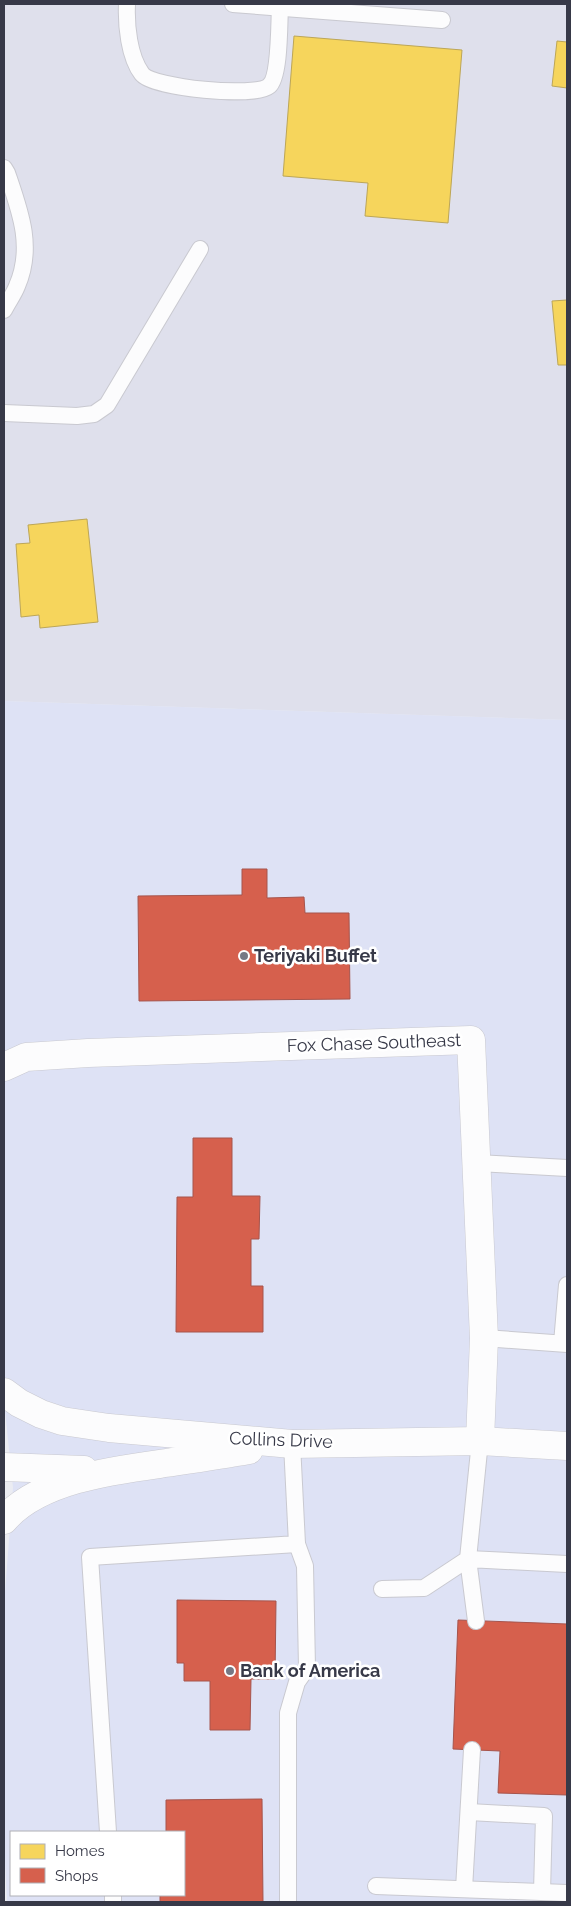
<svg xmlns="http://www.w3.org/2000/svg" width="571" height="1906" font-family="Raleway,sans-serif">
<rect width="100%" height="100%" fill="#ebecf2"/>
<!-- residential -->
<path fill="#dfe0ec" d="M4,4H567V720L4,701Z"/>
<!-- commercial -->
<path fill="#dee2f5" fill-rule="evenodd" d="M4,701L567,720V1902H7L4,1843V1605L13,1488L4,1401ZM11,1832H184V1895H11Z"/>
<!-- homes -->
<g fill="#f6d55c" stroke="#bda656">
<path d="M294,36L462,50L448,223L365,216L368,183L283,176Z"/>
<path d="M557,41L567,42V88L552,86Z"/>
<path d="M567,300V365H558L552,301Z"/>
<path d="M87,519L98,622L40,628L39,615L21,617L16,544L30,543L28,525Z"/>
</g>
<!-- shops -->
<g fill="#d6604d" stroke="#a6544c">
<path d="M242,869H267V898L304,897L305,913H349L350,999L139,1001L138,896L242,895Z"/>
<path d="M193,1138H232V1196H260L259,1239H251V1286H263V1332H176L177,1197H193Z"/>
<path d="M177,1600L276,1601L275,1679H251L250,1730H210V1681H184V1663H177Z"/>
<path d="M458,1620L567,1624V1795L498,1793L500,1751L453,1749Z"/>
<path d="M262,1799L263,1902H160V1895H184V1832H166V1800Z"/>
</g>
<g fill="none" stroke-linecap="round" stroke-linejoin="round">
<defs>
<g id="service">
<path d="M127,4C126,25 129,57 142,74C153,88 255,98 269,86C280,77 279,23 280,7"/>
<path d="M233,4L442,20"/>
<path d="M4,168L7,173C20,211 34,247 17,286C14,294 8,302 4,310"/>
<path d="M4,413L77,416L94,414L107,405L200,249"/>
<path d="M477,1163L567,1168"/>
<path d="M484,1338L567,1344"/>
<path d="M562,1343L567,1285"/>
<path d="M382,1589L424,1588L468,1559L480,1441"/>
<path d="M476,1621L468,1559L567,1564"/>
<path d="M469,1812L544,1816L542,1892"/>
<path d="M108,1832L90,1557L297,1544L292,1444"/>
<path d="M376,1886L567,1893"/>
<path d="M464,1889L472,1750"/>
<path d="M113,1895V1902"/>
<path d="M288,1902V1713L297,1682L307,1668L305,1566L297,1544"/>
</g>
<g id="minor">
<path d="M4,1067L26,1057L88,1053L471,1040L484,1338L480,1441"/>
<path d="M4,1392L19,1403L41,1414L62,1421L109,1428L292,1444L480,1441L567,1446"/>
<path d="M4,1467L84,1470"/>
<path d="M4,1520C39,1479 115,1470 166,1463C193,1459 221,1455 249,1450"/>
</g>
</defs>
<!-- service casing -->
<use href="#service" stroke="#c9c9d0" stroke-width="18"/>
<!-- minor casing -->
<use href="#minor" stroke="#c9c9d0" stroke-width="29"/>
<!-- service -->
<use href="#service" stroke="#fcfcfd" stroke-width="16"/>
<!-- minor -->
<use href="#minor" stroke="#fcfcfd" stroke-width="28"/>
</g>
<!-- markers -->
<g fill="#767884" stroke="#fff" stroke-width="2">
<circle cx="244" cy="956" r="5"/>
<circle cx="230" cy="1671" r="5"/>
</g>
<g text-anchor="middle" stroke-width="5" stroke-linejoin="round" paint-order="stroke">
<!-- poi labels -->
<g font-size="18" font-weight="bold" fill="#373948" stroke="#fff" text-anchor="start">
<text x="254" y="962">Teriyaki Buffet</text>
<text x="240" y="1677">Bank of America</text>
</g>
<!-- street labels -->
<g font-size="18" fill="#373948" stroke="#fff">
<text transform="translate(374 1043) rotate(-2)" y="6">Fox Chase Southeast</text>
<text transform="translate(281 1440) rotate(2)" y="6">Collins Drive</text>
</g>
</g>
<!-- border -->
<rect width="571" height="1906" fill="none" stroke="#373948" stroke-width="10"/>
<!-- legend -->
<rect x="10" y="1831" width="175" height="65" fill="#ffffff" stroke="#afb0b6"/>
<rect x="20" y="1844" width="25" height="15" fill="#f6d55c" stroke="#afb0b6"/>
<text x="55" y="1856" font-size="15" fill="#373948">Homes</text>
<rect x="20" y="1868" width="25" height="15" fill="#d6604d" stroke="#afb0b6"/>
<text x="55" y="1881" font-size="15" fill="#373948">Shops</text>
</svg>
